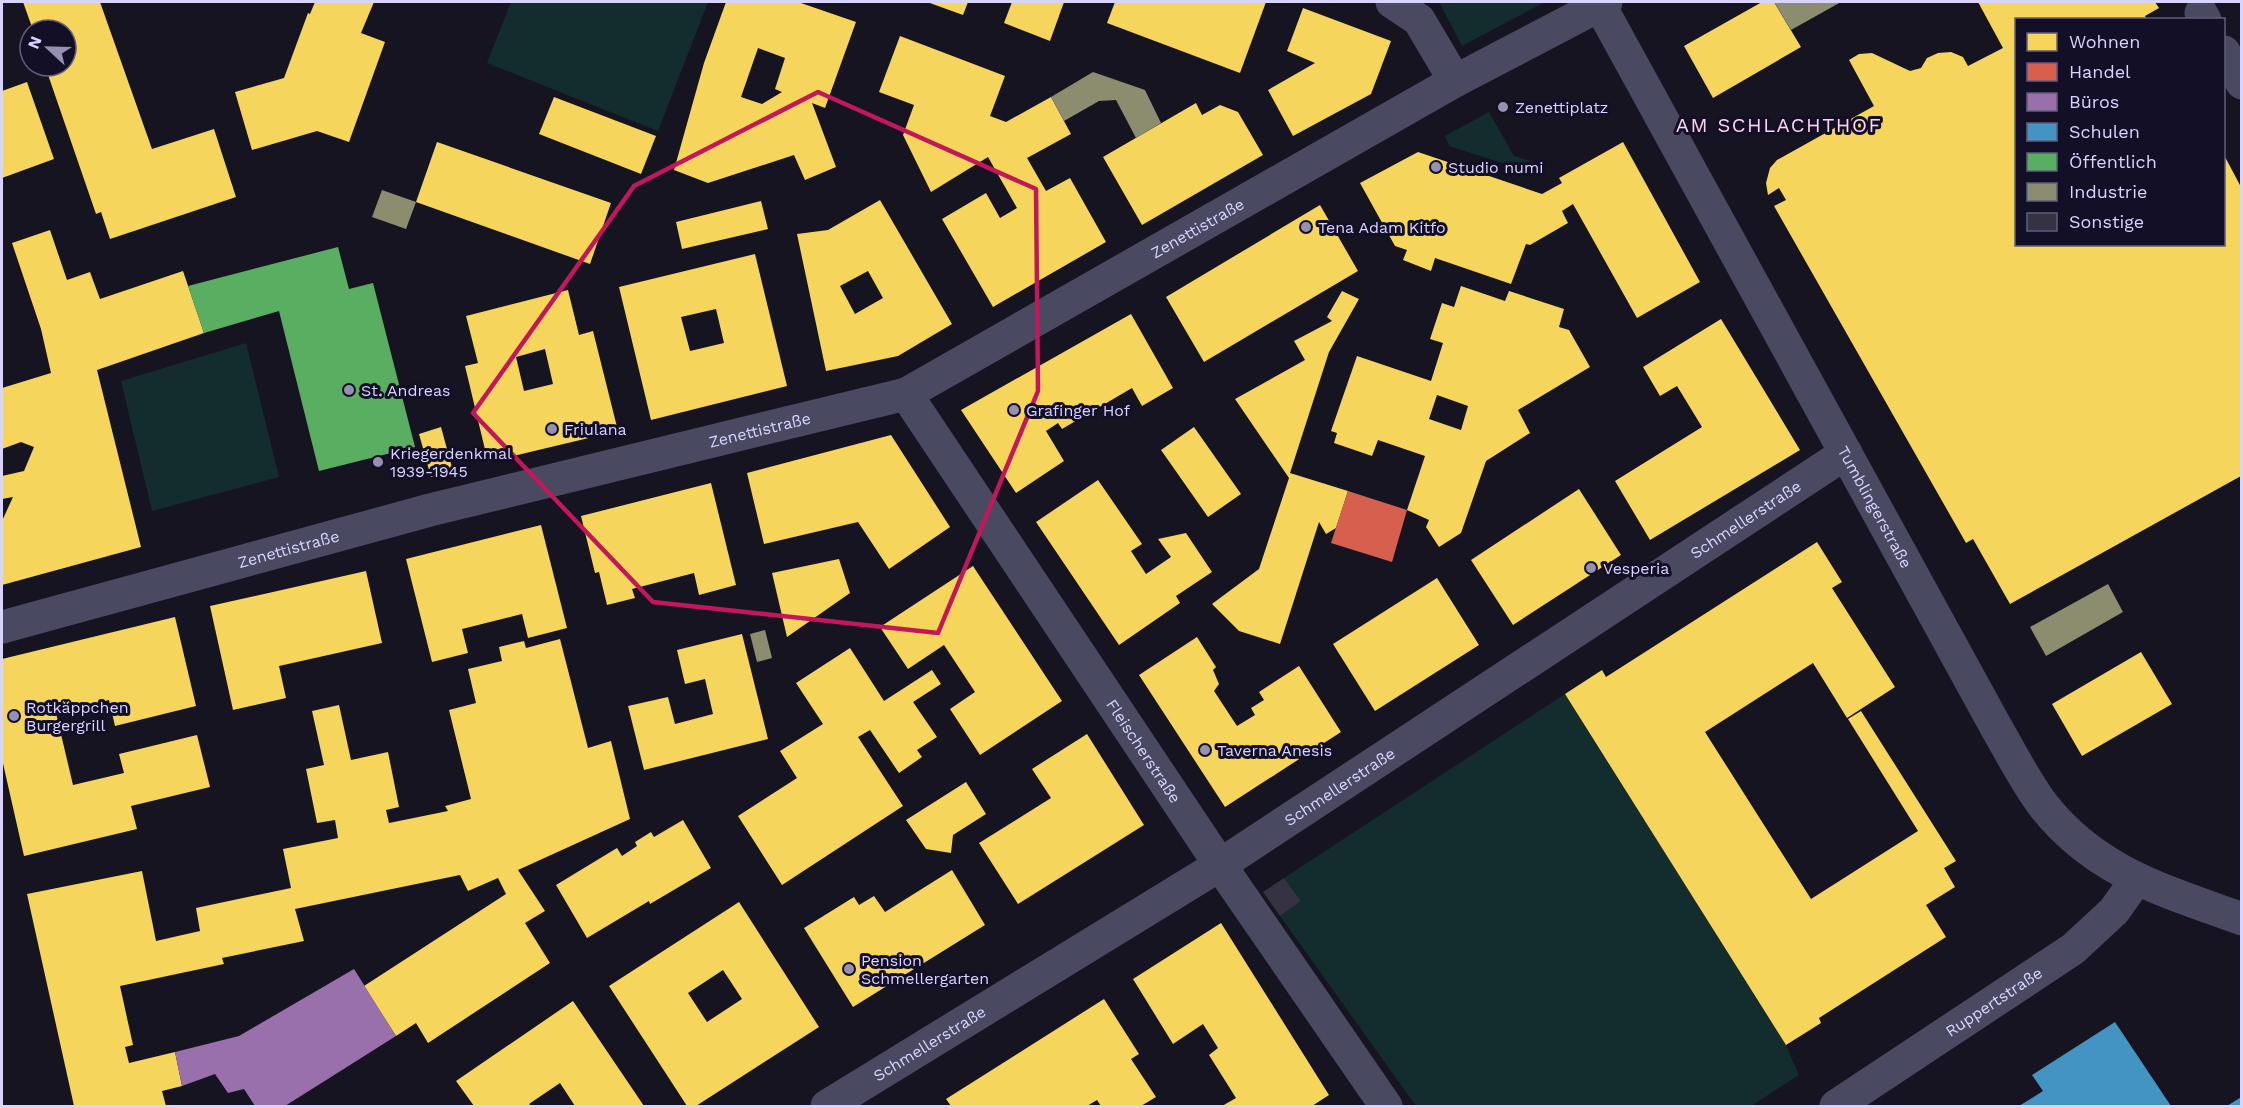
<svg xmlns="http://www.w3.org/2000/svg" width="2243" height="1108" font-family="'Work Sans',sans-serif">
<rect width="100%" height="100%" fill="#161421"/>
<!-- green -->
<g fill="#132c2d">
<path d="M511,2H708L658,131L487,63Z"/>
<path d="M1439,2H1545L1462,46Z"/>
<path d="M1489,112L1514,156L1534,162L1532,168L1524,170L1449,146L1445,136Z"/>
<path d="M246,343L279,477L152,511L121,381Z"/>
<path d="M1565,694L1786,1045L1799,1075L1751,1106H1416L1280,916L1301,901L1284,878Z"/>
</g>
<!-- homes -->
<g fill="#f6d55c" fill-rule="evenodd">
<path d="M23,2H100L152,149L214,129L236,197L110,239L101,212L96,214L45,66H66V30H33Z"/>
<path d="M315,2H374L361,33L385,42L349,142L317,131L252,150L235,92L284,78L308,13L310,14Z"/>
<path d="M726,2H798L856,22L825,108L812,103L836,167L805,180L794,155L708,183L674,170L704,63ZM758,48L785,58L775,89L782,92L762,104L741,97Z"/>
<path d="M927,2H968L963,15Z"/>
<path d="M1012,2H1064L1050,41L1004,23Z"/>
<path d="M1115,2H1266L1240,73L1107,23Z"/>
<path d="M1762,2H1774L1801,47L1713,98L1684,46Z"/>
<path d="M1978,2H2155L2159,8L2145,16L2147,20H2016V244H2224V155L2241,187V476L2010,604L1973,539L1966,543L1774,206L1786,200L1779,188L1768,195L1766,183L1770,168L1777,160L1874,106L1849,60L1859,54L1872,53L1910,71L1921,68L1927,58L1938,53L1951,52L1963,57L1968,66L2003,48Z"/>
<path d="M1303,8L1391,41L1371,94L1293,136L1268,90L1315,63L1287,51Z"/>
<path d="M900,36L1005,76L990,116L1006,122L1051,97L1071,134L1027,158L1046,191L1070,178L1106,242L993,307L942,219L986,193L1000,218L1017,208L988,157L931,192L903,135L914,105L879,92Z"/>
<path d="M27,82L54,159L2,178V91Z"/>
<path d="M554,97L656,136L641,174L539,134Z"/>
<path d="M1196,103L1202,115L1220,105L1238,112L1263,155L1142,225L1103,157Z"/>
<path d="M437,142L611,203L590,264L416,202Z"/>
<path d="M1623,142L1700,282L1637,318L1573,204L1562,211L1568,223L1530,245L1526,244L1511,284L1435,258L1431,271L1403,260L1407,250L1395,246L1360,183L1418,152L1542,194L1562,183L1559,178Z"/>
<path d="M880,200L952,324L898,356L826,371L797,234L828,230ZM868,271L883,298L855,314L840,286Z"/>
<path d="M761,201L768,229L682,249L676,222Z"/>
<path d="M1320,205L1358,271L1204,362L1166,297Z"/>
<path d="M50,230L67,280L90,272L100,299L183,271L204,333L97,370L141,547L2,585V521L13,497L2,499V476L24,471L34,447L21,442L2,449V388L51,373L41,329L12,243Z"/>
<path d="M755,254L787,386L651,420L619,287ZM716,309L724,343L690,351L681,317Z"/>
<path d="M1461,286L1505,301L1509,291L1564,309L1559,327L1569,330L1590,367L1518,410L1530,433L1486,461L1461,533L1439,547L1426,527L1429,520L1407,510L1425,456L1378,440L1372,456L1334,443L1337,433L1331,431L1357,356L1431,381L1443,343L1430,339L1442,303L1454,307ZM1437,395L1468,406L1461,430L1429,419Z"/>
<path d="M568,290L579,335L593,331L618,431L488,462L465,366L478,363L466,316ZM545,349L553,384L524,391L516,357Z"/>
<path d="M1342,291L1359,299L1329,352L1290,473L1348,491L1336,528L1326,534L1319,522L1280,644L1239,631L1212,604L1259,569L1289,478L1235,399L1305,360L1294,341L1332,321L1327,317Z"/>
<path d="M1131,314L1173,388L1142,406L1132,388L1062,429L1058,423L1046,431L1064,461L1016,493L961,410Z"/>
<path d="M1721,319L1800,450L1650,540L1615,481L1702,427L1677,386L1660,396L1643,367Z"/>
<path d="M441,427L453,471L431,477L419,434Z"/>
<path d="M1194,427L1241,494L1208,517L1161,450Z"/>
<path d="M891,435L950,527L889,569L858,522L764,544L747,473Z"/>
<path d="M1098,480L1142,544L1131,551L1146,574L1171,557L1158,539L1186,533L1212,572L1176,596L1180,603L1119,645L1036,522Z"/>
<path d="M711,483L736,585L699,595L694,573L632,589L635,598L607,605L599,572L595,573L581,516Z"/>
<path d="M1579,489L1621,555L1513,625L1471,560Z"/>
<path d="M541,525L567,628L528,638L522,614L462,629L468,653L432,662L406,559Z"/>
<path d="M1817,542L1842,582L1832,588L1895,687L1847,718L1813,663L1705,732L1811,899L1918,831L1848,719L1861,711L1956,861L1944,868L1955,887L1926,905L1946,937L1819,1018L1821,1023L1786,1045L1565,694L1602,670L1606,677Z"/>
<path d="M839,559L850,593L787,637L772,573Z"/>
<path d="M973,566L1062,701L980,755L950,709L975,692L944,645L908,669L880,627Z"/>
<path d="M366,571L382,643L279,666L286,698L233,710L210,606Z"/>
<path d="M1437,578L1479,645L1375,711L1333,644Z"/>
<path d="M175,617L196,706L115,726L109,700L56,713L73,785L124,773L119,754L197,735L210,787L131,806L137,829L24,856L2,759V659Z"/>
<path d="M742,634L768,739L644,770L628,706L668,697L675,724L713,714L705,679L685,684L677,650Z"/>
<path d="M1197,637L1216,667L1213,670L1219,684L1214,691L1237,726L1255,715L1251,708L1264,700L1259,692L1299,666L1341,732L1225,807L1139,675Z"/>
<path d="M560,639L588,748L611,741L630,819L518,870L545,911L525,923L550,963L428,1043L416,1023L396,1036L364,986L506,894L498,878L468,891L460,875L295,909L304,941L222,958L224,964L120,986L133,1045L125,1047L129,1063L175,1052L182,1086L162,1091L166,1106H74L27,894L142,871L156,941L200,931L196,908L291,888L283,849L338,838L335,820L317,823L306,769L324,765L312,711L339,705L351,760L388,752L399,807L386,810L389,823L448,811L445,806L471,799L449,710L476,703L468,669L502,661L499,647L524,641L526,648Z"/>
<path d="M850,648L884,701L932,670L941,684L913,702L937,737L917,750L922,757L899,773L870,730L858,737L903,806L782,885L738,816L797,778L780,751L823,724L796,683Z"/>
<path d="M2141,652L2172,704L2082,756L2052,704Z"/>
<path d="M1087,734L1144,825L1018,904L979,843L1051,798L1032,769Z"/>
<path d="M966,782L986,814L953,835L951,853L926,849L906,820Z"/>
<path d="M683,820L711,868L650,904L649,901L587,938L556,885L617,848L622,856L637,846L635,842L651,832L654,837Z"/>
<path d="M952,870L985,925L853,1007L804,928L854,897L859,905L874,896L885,912Z"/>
<path d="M739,902L819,1027L696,1106H687L609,986ZM723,970L742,999L707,1022L688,993Z"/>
<path d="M1221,923L1329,1095L1312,1106H1222L1236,1098L1209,1055L1218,1048L1203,1024L1173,1044L1133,979Z"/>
<path d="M1104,999L1139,1054L1131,1059L1156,1097L1141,1106H1101L1097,1100L1087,1106H951L946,1099Z"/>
<path d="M573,1001L644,1106H575L560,1083L529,1104L531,1106H474L456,1081Z"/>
</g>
<!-- shops -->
<path fill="#d6604d" d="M1348,491L1407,510L1392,562L1331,543Z"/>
<!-- offices -->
<path fill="#9970ab" d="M354,969L396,1036L285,1106H255L244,1089L228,1093L215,1074L182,1086L175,1052L239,1036Z"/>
<!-- schools -->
<g fill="#4393c3">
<path d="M2115,1022L2171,1106H2019L2043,1091L2032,1075Z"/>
<path d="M2242,1097V1106H2227L2238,1099Z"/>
</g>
<!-- public -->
<path fill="#5aae61" d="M338,247L349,289L373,283L415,447L319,471L279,311L204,333L188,286Z"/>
<!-- industry -->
<g fill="#8c8c6e">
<path d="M1774,2H1841L1791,30Z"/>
<path d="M1093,72L1145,90L1161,123L1136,138L1116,100L1099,101L1064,121L1051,97Z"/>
<path d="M382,190L416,202L406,229L372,217Z"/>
<path d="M2108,584L2123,612L2046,656L2030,627Z"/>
<path d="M765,630L772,658L757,662L750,634Z"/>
</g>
<!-- building -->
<path fill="#343243" d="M1284,878L1301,901L1280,916L1263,892Z"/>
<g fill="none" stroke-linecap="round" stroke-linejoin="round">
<!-- minor -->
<g stroke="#4a4962" stroke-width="33">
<path d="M1392,2L1419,20L1455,81"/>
<path id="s1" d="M1598,2L1996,727C2011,753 2025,781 2043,805C2096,873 2166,891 2242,919"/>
<path d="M2201,13L2205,20"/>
<path d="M2224,52L2242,83"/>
<path id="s2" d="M906,394L1220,865L1386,1106"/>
<path id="s3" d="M2,627L430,510L906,394L1455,81L1606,2"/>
<path id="s4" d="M827,1106L1220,865L1846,453"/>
<path id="s5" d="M1836,1106L2073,949L2114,911L2136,880"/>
</g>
</g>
<!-- marked area -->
<path fill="none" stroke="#c2185b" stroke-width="4.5" stroke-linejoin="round" d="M818,92L1036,189L1038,391L938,633L653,602L473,413L634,186Z"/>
<!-- markers -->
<g fill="#9591b1" stroke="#130f26" stroke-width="2">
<circle cx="1503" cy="107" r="6"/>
<circle cx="1436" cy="167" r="6"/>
<circle cx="1306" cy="227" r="6"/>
<circle cx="349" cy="390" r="6"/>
<circle cx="1014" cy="410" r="6"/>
<circle cx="552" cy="429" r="6"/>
<circle cx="378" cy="462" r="6"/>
<circle cx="1591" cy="568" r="6"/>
<circle cx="14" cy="716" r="6"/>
<circle cx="1205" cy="750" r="6"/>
<circle cx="849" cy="969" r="6"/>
</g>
<g text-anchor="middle" stroke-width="6" stroke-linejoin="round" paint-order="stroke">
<!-- poi labels -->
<g font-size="16" fill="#d9d4ff" stroke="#130f26" text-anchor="start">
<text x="1515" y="113">Zenettiplatz</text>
<text x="1448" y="173">Studio numi</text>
<text x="1318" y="233">Tena Adam Kitfo</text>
<text x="361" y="396">St. Andreas</text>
<text x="1026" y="416">Grafinger Hof</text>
<text x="564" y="435">Friulana</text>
<text x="390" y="459">Kriegerdenkmal<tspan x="390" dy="18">1939-1945</tspan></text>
<text x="1603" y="574">Vesperia</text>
<text x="26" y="713">Rotkäppchen<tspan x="26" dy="18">Burgergrill</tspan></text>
<text x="1217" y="756">Taverna Anesis</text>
<text x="861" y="966">Pension<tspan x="861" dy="18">Schmellergarten</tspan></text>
</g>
<!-- street labels -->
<g font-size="16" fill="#d9d4ff" stroke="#130f26">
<text dy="6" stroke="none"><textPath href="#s3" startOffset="1269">Zenettistraße</textPath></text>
<text dy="6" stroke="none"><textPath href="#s3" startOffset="783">Zenettistraße</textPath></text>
<text dy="6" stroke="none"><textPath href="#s1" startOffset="576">Tumblingerstraße</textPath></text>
<text dy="6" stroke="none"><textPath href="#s4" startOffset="1090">Schmellerstraße</textPath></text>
<text dy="6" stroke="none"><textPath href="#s3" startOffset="297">Zenettistraße</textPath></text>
<text dy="6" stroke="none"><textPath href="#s2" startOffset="429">Fleischerstraße</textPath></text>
<text dy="6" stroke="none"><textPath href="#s4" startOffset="604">Schmellerstraße</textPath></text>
<text dy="6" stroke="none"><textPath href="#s5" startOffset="189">Ruppertstraße</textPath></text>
<text dy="6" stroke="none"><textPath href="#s4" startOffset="120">Schmellerstraße</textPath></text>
</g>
<!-- quarter labels -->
<g font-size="20" letter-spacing="1.5" fill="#ffd6f0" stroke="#130f26">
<text x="1779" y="132">AM SCHLACHTHOF</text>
</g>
</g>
<!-- border -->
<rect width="2243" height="1108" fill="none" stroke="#d9d4ff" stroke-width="6"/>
<!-- legend -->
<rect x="2015" y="18" width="210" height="228" fill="#130f26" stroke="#625e7d" stroke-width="1.5"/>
<rect x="2027" y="33" width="30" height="18" fill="#f6d55c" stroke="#625e7d" stroke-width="1.5"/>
<text x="2069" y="48" font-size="18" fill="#d9d4ff">Wohnen</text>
<rect x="2027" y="63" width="30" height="18" fill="#d6604d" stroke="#625e7d" stroke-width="1.5"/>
<text x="2069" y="78" font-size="18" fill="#d9d4ff">Handel</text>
<rect x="2027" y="93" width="30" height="18" fill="#9970ab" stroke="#625e7d" stroke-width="1.5"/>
<text x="2069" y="108" font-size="18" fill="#d9d4ff">Büros</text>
<rect x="2027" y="123" width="30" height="18" fill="#4393c3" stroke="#625e7d" stroke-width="1.5"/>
<text x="2069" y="138" font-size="18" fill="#d9d4ff">Schulen</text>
<rect x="2027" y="153" width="30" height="18" fill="#5aae61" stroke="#625e7d" stroke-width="1.5"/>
<text x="2069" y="168" font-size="18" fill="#d9d4ff">Öffentlich</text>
<rect x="2027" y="183" width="30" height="18" fill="#8c8c6e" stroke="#625e7d" stroke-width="1.5"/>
<text x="2069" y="198" font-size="18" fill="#d9d4ff">Industrie</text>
<rect x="2027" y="213" width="30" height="18" fill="#343243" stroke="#625e7d" stroke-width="1.5"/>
<text x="2069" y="228" font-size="18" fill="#d9d4ff">Sonstige</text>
<!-- north arrow -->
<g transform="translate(48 48) rotate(292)"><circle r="28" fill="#130f26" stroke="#625e7d" stroke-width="1.5"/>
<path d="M0-4.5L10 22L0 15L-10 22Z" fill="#9591b1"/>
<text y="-9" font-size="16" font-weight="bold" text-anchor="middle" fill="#d9d4ff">N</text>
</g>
</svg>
